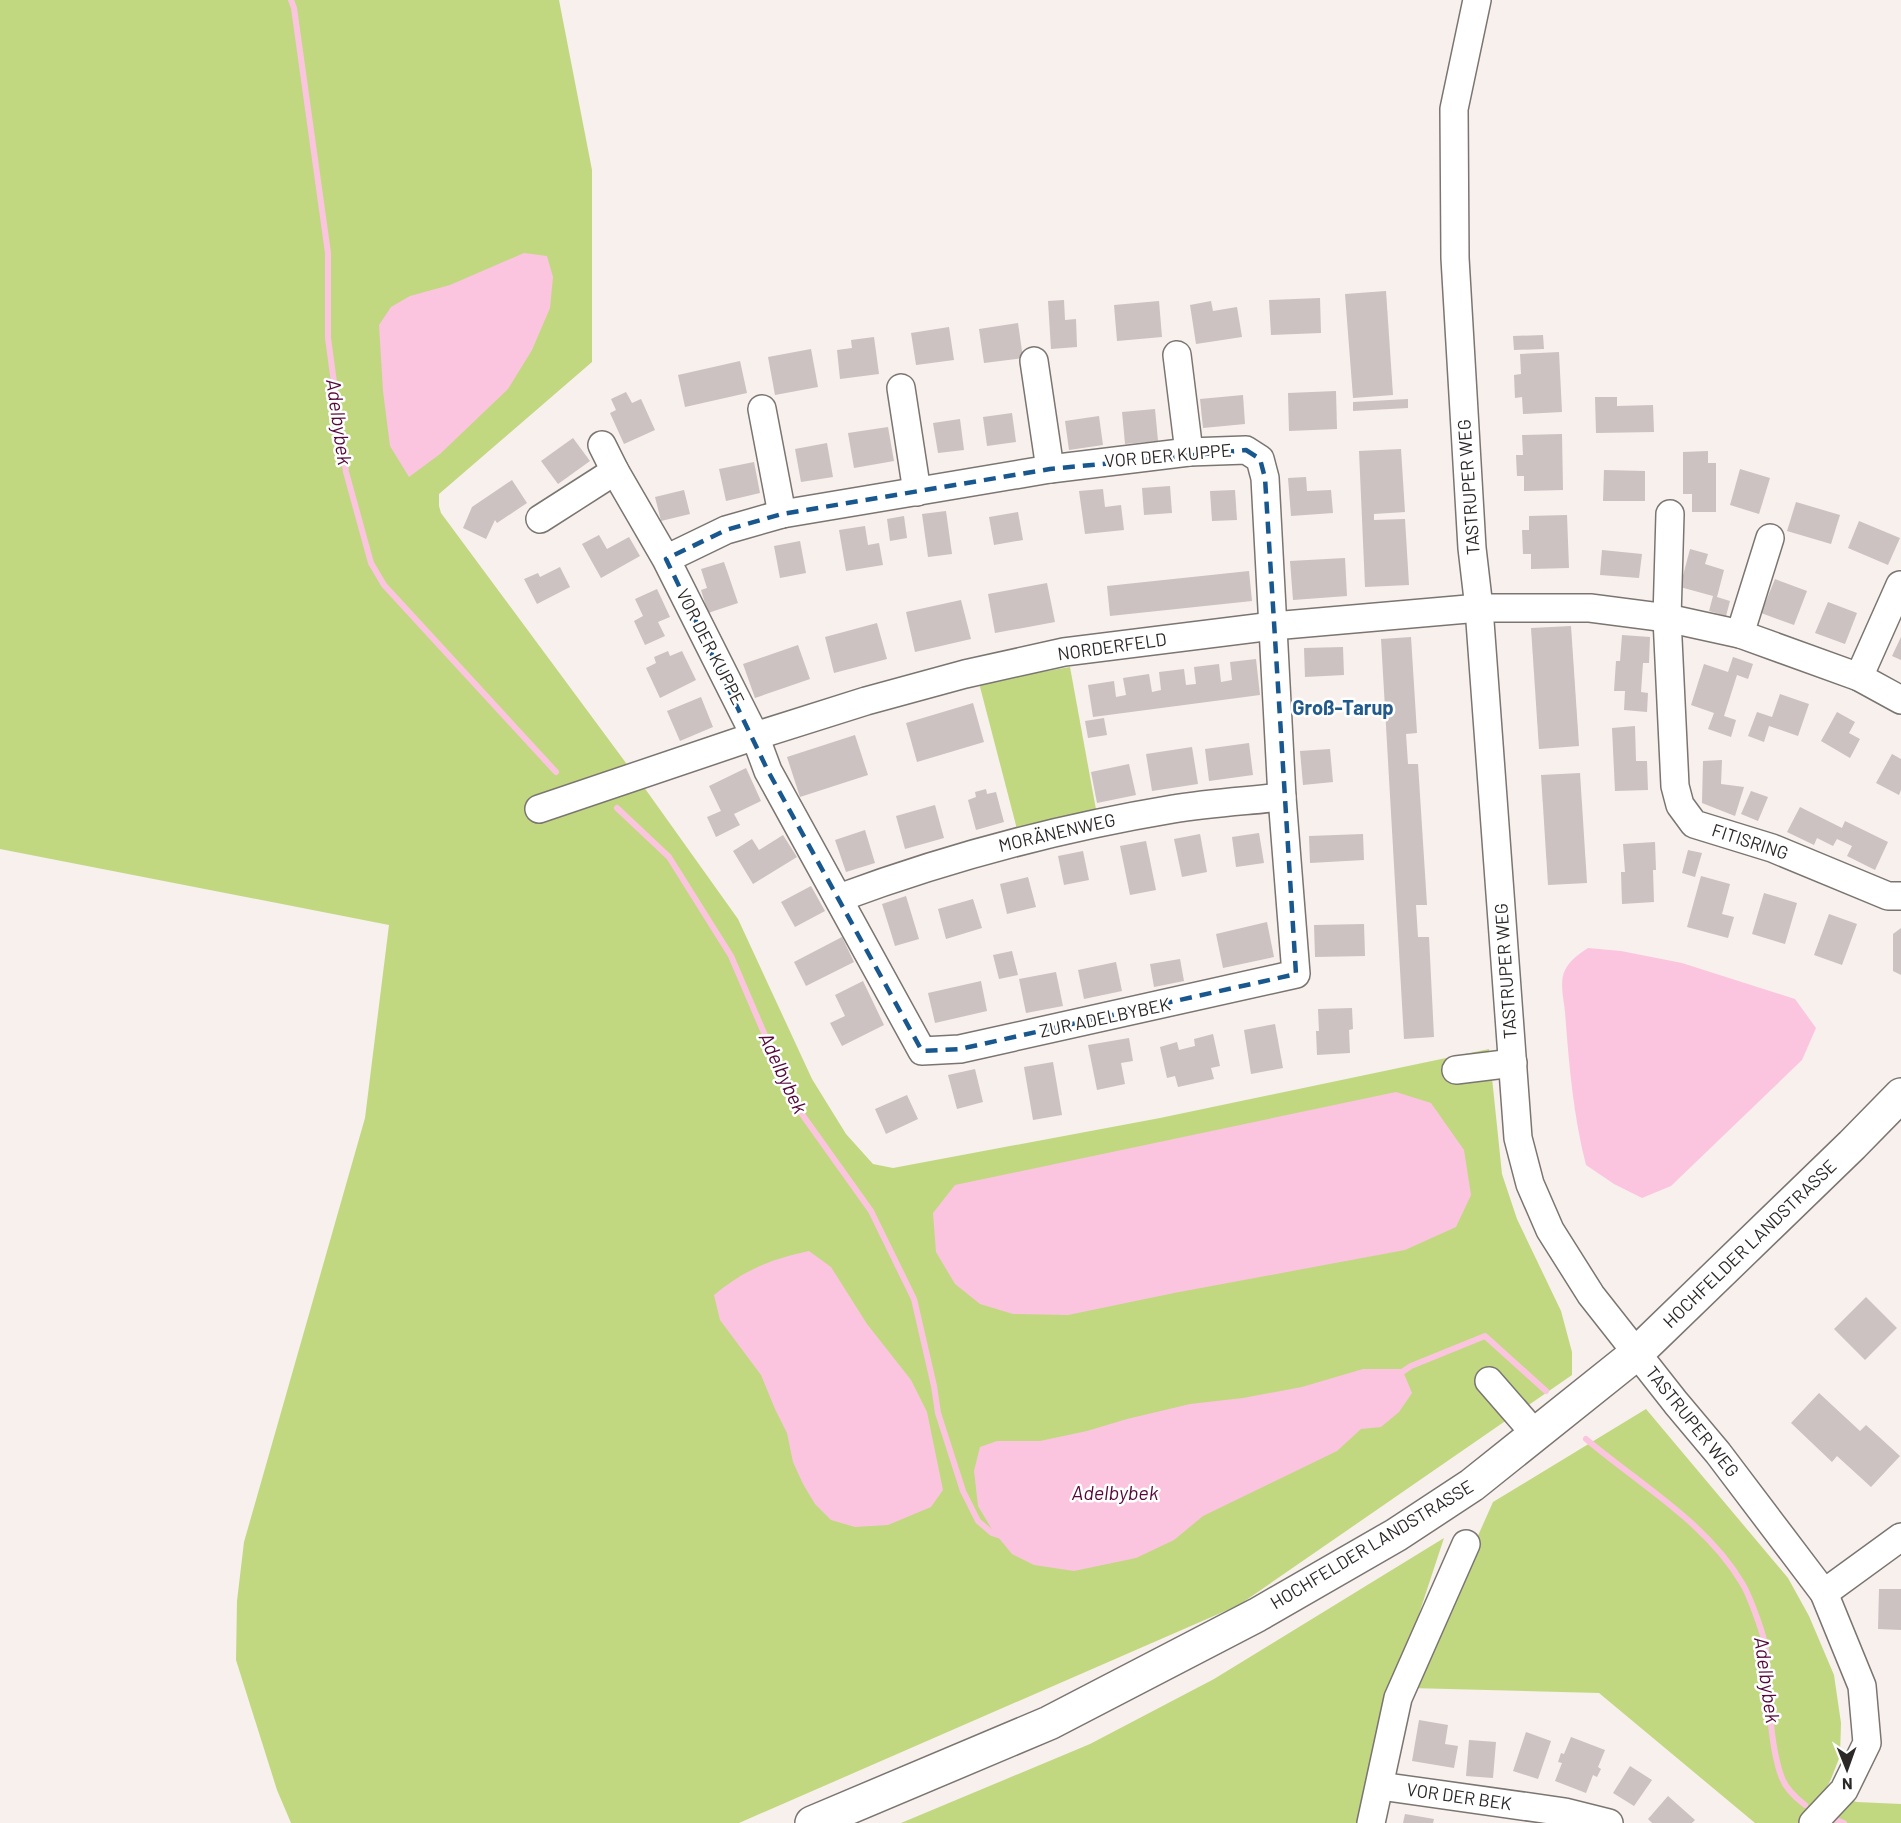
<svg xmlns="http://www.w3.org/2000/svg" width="1901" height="1823" font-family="Barlow,sans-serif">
<rect width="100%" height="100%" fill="#f8f0ec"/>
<!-- green -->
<g fill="#c1d880">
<path d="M0,0H559L592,170V362L439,494V506L441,513L646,790L738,919L812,1079L846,1134L873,1164L893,1168L1160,1118L1489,1049L1502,1174L1517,1219L1561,1311L1572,1352V1375L1239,1605L739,1823H291L277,1790L236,1660L237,1601L244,1542L365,1118L389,925L0,849Z"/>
<path d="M1070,667L1097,815L1018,833L979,683Z"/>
<path d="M1646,1409L1788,1578L1809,1616L1834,1675L1841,1723L1840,1756L1831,1779L1824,1793L1857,1802L1901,1804V1823H1755L1599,1693L1410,1688L1493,1502Z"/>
<path d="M1444,1538L1388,1708L1363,1823H901L1090,1744L1214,1679Z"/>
</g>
<!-- water -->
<g fill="#fbc5df">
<path d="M524,253L547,256L553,277L550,308L532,350L508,389L440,454L409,477L390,446L383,391L379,325L391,307L410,296L450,285Z"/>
<path d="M1588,948L1621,951L1682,963L1795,999L1816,1028L1802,1060L1671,1186L1642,1198L1614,1184L1586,1165C1573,1114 1569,1064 1565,1012C1564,1000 1559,982 1565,970C1570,960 1579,954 1588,948Z"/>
<path d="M1396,1092L1431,1103L1464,1150L1471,1195L1456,1227L1405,1250L1174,1293L1068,1315L1013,1314L980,1304L955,1284L936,1252L933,1213L955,1185Z"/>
<path d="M809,1251L831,1267L867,1324L911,1380L927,1412L943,1490L931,1507L888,1525L855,1527L831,1520L815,1504L803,1484L793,1462L787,1433L775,1409L761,1375L720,1320L714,1295C744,1270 771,1259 809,1251Z"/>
<path d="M1363,1369H1402L1412,1393L1399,1412L1381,1427L1361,1429L1337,1451L1203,1516L1174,1540L1136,1558L1074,1571L1034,1565L1012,1554L993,1531L978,1506L974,1471L980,1447L997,1441H1040L1087,1431L1127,1419L1190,1404L1243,1398L1302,1387Z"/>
</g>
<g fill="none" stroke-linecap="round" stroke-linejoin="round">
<!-- stream -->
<g stroke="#fbc5df" stroke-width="6">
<path d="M291,0L294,8L328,253V338L346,472L371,563L384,585L556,772"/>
<path d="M617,808L669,857L731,956L794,1103L871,1211L914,1299L934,1386L938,1413L963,1491L978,1521L992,1533L1001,1536"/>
<path d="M1396,1376L1411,1366L1485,1336L1546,1391"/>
<path d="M1586,1439C1639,1484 1706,1522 1742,1583C1750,1596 1761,1628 1765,1643C1768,1654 1767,1667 1767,1679C1769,1705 1772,1754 1782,1778C1786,1789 1796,1798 1805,1805"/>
<path d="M1836,1820L1844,1823"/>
</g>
</g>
<!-- building -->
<g fill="#cbc2c1">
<path d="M1386,291L1393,395L1353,398L1345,294Z"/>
<path d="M1320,298L1321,333L1271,335L1269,300Z"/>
<path d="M1064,300L1065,320L1076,319L1077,347L1051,349L1048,301Z"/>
<path d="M1159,301L1162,337L1117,341L1114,305Z"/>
<path d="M1211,301L1213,311L1237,307L1242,337L1196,344L1190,305Z"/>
<path d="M1018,323L1023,358L984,363L979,329Z"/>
<path d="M949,327L954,360L916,365L911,333Z"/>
<path d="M1543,335L1544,349L1514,350L1513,336Z"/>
<path d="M874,337L879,374L840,379L837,350L852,348L851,340Z"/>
<path d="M811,349L818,387L775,395L768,357Z"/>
<path d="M1559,352L1562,412L1523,414L1522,397L1515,398L1514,375L1521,374L1520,354Z"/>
<path d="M740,361L747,393L685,407L678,375Z"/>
<path d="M1336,391L1337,429L1289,431L1288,393Z"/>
<path d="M626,392L632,403L641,399L655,430L624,444L610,413L616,410L611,399Z"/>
<path d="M1243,395L1245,424L1203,428L1200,399Z"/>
<path d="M1595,397H1617V406L1653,405L1654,432L1596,433Z"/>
<path d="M1408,399V408L1353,411V402Z"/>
<path d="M1155,409L1158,441L1125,444L1122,412Z"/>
<path d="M1012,413L1016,442L987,446L983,417Z"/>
<path d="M1099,416L1103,445L1069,450L1065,421Z"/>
<path d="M960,419L964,450L938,453L933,423Z"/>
<path d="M888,427L894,461L854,468L848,433Z"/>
<path d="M1562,434L1563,490L1524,491V476H1517L1516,455H1523L1522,435Z"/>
<path d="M573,438L590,461L558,484L541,461Z"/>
<path d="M827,443L833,477L801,482L795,449Z"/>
<path d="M1401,449L1405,512L1374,514V520L1405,519L1409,585L1365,587L1359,451Z"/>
<path d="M1708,451V463H1716V512H1692V494H1683V452Z"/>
<path d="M754,462L760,493L726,501L719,469Z"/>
<path d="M1740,469L1770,478L1759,514L1730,505Z"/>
<path d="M1604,470L1645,471V501H1603Z"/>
<path d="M1306,477L1307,491L1331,490L1333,513L1291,516L1288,478Z"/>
<path d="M512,480L527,503L497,523L495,520L486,539L463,528L472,507Z"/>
<path d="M1170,486L1172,513L1144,515L1142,488Z"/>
<path d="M1103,489L1105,507L1121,505L1124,530L1085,534L1079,491Z"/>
<path d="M684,490L690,514L661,521L655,497Z"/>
<path d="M1235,490L1237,520L1212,521L1210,491Z"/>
<path d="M1796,502L1840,515L1831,544L1787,531Z"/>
<path d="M946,511L952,554L928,557L922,514Z"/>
<path d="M1018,512L1023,540L994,545L989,517Z"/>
<path d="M1567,515L1569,568L1531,569V554H1523L1522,530H1529V516Z"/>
<path d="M904,516L907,538L890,541L887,519Z"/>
<path d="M1859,521L1900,538L1888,565L1848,548Z"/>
<path d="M865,526L868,545L879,543L883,565L846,571L839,530Z"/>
<path d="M599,535L607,549L629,537L640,556L601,578L582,544Z"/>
<path d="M800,541L806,573L780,578L774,546Z"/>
<path d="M1690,549L1708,554L1705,564L1724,570L1717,597L1730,601L1726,616L1709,611L1713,596L1680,587Z"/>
<path d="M1602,550L1642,554L1639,578L1600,575Z"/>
<path d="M1345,558L1347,596L1293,600L1290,561Z"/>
<path d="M724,562L738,603L708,613L701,590L707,588L701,569Z"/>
<path d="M560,567L570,587L537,604L524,579L538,573L540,577Z"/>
<path d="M1249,571L1252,601L1110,616L1107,586Z"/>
<path d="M1775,579L1807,591L1794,625L1761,613Z"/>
<path d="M1047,583L1055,622L995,633L988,594Z"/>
<path d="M657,589L670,617L658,622L665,636L645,645L634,621L643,616L635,599Z"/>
<path d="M961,600L971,639L915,652L906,612Z"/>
<path d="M1828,602L1857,613L1845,644L1815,633Z"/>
<path d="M877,623L887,659L834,673L825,637Z"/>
<path d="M1571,626L1579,746L1539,749L1531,628Z"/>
<path d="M1622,635L1650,637L1649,663H1643L1641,692L1648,693L1647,712L1624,710L1625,691H1614L1616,661H1620Z"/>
<path d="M1411,637L1417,733L1406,734L1408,764H1418L1427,905H1416L1418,937H1429L1434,1037L1404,1039L1381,639Z"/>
<path d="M1901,637V660L1892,656Z"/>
<path d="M798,645L810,679L755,698L743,664Z"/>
<path d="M1343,647L1344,675L1305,677L1304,648Z"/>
<path d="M668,651L670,656L682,651L696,680L660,698L646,668L656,663L654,657Z"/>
<path d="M1733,657L1753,664L1748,679L1737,675L1724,716L1736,720L1731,737L1708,729L1714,713L1691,705L1704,664L1728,672Z"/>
<path d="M1256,659L1260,695L1093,717L1088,685L1114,681L1116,697L1126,695L1123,678L1149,674L1152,692L1161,690L1159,672L1184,669L1186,685L1196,684L1194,667L1219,664L1221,682L1232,680L1230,662Z"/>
<path d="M1780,694L1809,704L1798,736L1769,726L1764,742L1748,736L1757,712L1772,717Z"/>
<path d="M701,697L713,727L680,741L667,711Z"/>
<path d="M973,703L984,742L917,762L906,723Z"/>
<path d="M1837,712L1855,722L1849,733L1860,739L1850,758L1821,741Z"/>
<path d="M1104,718L1107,735L1088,738L1085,721Z"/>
<path d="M1635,726L1636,761H1647L1648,790L1615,791L1612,728Z"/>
<path d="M855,735L868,775L800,797L787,757Z"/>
<path d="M1249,743L1253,775L1209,781L1205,749Z"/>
<path d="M1192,747L1198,784L1152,791L1146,754Z"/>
<path d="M1330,749L1333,782L1303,785L1300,751Z"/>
<path d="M1892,754L1901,759V790L1899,795L1876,783Z"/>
<path d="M1722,760L1721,784L1744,787L1735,816L1702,803L1703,761Z"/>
<path d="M1129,764L1136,795L1097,803L1091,772Z"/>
<path d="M746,768L761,801L734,814L740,825L716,837L707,817L721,811L709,786Z"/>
<path d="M1580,773L1587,883L1548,885L1541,775Z"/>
<path d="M986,789L987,794L996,792L1004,822L976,830L968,800L976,797L975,792Z"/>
<path d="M1751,791L1768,797L1758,821L1741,814Z"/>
<path d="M935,805L944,838L905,849L896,816Z"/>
<path d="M1800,807L1842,828L1845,821L1888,842L1875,870L1847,856L1852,846L1837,839L1833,846L1817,838L1814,845L1787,832Z"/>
<path d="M865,830L875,863L846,872L835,840Z"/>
<path d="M1259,833L1264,863L1236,867L1232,837Z"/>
<path d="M1200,834L1207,872L1182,877L1174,839Z"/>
<path d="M1363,834L1364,860L1310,863L1309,836Z"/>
<path d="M783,835L797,857L753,884L733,851L752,839L759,850Z"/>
<path d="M1146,841L1156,890L1130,895L1120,846Z"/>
<path d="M1655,842L1656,870H1653L1654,902L1622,904L1621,872H1625L1623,844Z"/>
<path d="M1688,850L1702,853L1695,877L1682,873Z"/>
<path d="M1083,851L1089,880L1064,885L1058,856Z"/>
<path d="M1701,876L1730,884L1722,914L1734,917L1728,938L1687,927Z"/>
<path d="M1028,877L1036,907L1007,914L1000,884Z"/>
<path d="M811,886L825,911L795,927L781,902Z"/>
<path d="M1764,893L1797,903L1785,944L1752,934Z"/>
<path d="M906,896L919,939L895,946L882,904Z"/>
<path d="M973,899L982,928L946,939L938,909Z"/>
<path d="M1829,914L1857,924L1842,965L1814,955Z"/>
<path d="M1267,922L1274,957L1223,968L1216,934Z"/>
<path d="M1364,924L1365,956L1315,957L1314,925Z"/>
<path d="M1901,928V975L1893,971V934Z"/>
<path d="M842,937L854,962L806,986L794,962Z"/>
<path d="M1012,951L1018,975L999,979L993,955Z"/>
<path d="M1180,959L1184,981L1154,987L1150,964Z"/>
<path d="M1116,962L1122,991L1084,999L1078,970Z"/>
<path d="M1056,972L1063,1006L1026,1013L1019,979Z"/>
<path d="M863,981L884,1025L842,1046L830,1023L845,1016L835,995Z"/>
<path d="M981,981L987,1011L935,1023L928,993Z"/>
<path d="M1352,1008L1353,1029L1349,1030L1350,1053L1317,1055L1316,1031H1319L1318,1009Z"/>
<path d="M1275,1024L1283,1068L1251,1074L1244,1030Z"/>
<path d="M1213,1034L1220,1066L1211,1068L1214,1079L1178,1087L1175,1076L1167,1078L1160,1047L1177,1042L1179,1050L1195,1046L1194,1039Z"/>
<path d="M1129,1038L1133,1061L1121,1063L1125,1084L1097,1090L1088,1045Z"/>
<path d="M1053,1062L1062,1115L1033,1120L1024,1067Z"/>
<path d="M975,1069L983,1102L957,1109L948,1075Z"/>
<path d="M907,1095L918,1119L886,1134L875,1109Z"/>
<path d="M1866,1297L1897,1328L1865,1360L1834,1329Z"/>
<path d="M1819,1393L1860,1431L1866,1425L1900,1456L1871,1487L1837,1456L1832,1462L1791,1423Z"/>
<path d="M1879,1589H1901V1630L1878,1629Z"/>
<path d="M1419,1720L1448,1725L1445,1744L1458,1746L1454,1768L1412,1761Z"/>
<path d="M1526,1732L1551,1741L1538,1779L1513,1771Z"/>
<path d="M1571,1737L1605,1750L1598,1767L1601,1769L1597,1777L1593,1775L1586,1793L1555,1781L1562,1763L1558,1762L1561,1753L1564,1754Z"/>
<path d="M1469,1740L1496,1742L1493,1778L1466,1776Z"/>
<path d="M1630,1766L1652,1780L1634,1806L1613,1793Z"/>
<path d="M1668,1796L1695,1820L1692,1823H1652L1648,1819Z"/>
<path d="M1405,1814L1434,1819L1433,1823H1403Z"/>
</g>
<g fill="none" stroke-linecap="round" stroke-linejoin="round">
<defs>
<g id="minor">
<path d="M1477,0L1454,109L1455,258L1472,548L1479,608L1518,1138L1530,1184L1550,1230L1591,1295L1676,1403L1718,1453L1824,1593L1862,1686L1867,1743L1844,1790L1813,1823"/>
<path d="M1177,355L1189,452"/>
<path d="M1034,361L1050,469"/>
<path d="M901,388L917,492"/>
<path d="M762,409L782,514"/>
<path d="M602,445L615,471L666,559L755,736L768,771L922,1051L960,1049L1296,974L1282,797L1265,478L1260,459L1246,450L1189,452L1050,469L782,514L726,530L666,559"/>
<path d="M1670,514L1667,618L1675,786L1680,805L1694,824L1772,848L1888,896H1901"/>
<path d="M540,519L615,471"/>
<path d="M1740,634L1770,538"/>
<path d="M1859,677L1900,585"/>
<path d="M539,809L755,736L866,701L965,674L1064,652L1273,626L1479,608H1590L1667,618L1740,634L1859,677L1901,700"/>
<path d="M839,898C947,858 1059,828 1173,809C1209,803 1246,801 1282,797"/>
<path d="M1456,1070L1513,1063"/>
<path d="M1489,1381L1536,1435"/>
<path d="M1824,1593L1901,1537"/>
<path d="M1380,1786L1565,1812L1609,1823"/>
<path d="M1371,1823L1398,1698L1466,1544"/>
</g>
<path id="major" d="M812,1823L1049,1723L1257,1615L1396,1535L1472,1485L1637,1353L1852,1145L1901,1095"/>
</defs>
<!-- minor casing -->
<use href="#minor" stroke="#7b7571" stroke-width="30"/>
<!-- major casing -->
<use href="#major" stroke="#7b7571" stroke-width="36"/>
<!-- minor -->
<use href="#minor" stroke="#fff" stroke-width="27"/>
<!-- major -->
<use href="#major" stroke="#fff" stroke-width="33"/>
</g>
<!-- marked area -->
<path fill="none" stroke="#19588e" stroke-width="4.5" stroke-dasharray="12 8" stroke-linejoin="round" d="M1246,450L1260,459L1265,478L1296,974L960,1049L922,1051L768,771L666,559L726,530L782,514L1050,469Z"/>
<g text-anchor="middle" stroke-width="5" stroke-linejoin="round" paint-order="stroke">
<!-- street labels -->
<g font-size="18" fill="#2b2827" stroke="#fff">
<text transform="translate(1168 456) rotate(-5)" y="6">VOR DER KUPPE</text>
<text transform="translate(1469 487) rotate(-94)" y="6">TASTRUPER WEG</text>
<text transform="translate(710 647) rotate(63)" y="6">VOR DER KUPPE</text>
<text transform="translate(1112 647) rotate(-8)" y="6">NORDERFELD</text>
<text transform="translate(1057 833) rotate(-13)" y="6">MORÄNENWEG</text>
<text transform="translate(1750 842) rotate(18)" y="6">FITISRING</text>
<text transform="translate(1506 971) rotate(-94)" y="6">TASTRUPER WEG</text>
<text transform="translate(1105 1018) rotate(-12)" y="6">ZUR ADELBYBEK</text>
<text transform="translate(1750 1244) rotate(-44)" y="6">HOCHFELDER LANDSTRASSE</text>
<text transform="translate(1692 1422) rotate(51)" y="6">TASTRUPER WEG</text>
<text transform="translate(1372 1545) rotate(-31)" y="6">HOCHFELDER LANDSTRASSE</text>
<text transform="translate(1459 1797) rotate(8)" y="6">VOR DER BEK</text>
</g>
<!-- water labels -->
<g font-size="20" font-style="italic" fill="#550839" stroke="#fff">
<text transform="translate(339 422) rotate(82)" y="7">Adelbybek</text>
<text transform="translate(783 1073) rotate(65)" y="7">Adelbybek</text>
<text x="1115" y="1500">Adelbybek</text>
<text transform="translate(1767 1680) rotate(82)" y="7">Adelbybek</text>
</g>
<!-- neighbourhood labels -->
<g font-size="20" font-weight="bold" fill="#225a8b" stroke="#fff">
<text x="1343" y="715">Groß-Tarup</text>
</g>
</g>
<!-- north arrow -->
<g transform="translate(1847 1769) rotate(179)" stroke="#ffffff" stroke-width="4.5" paint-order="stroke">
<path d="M0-4.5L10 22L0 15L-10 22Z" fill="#2b2827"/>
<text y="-9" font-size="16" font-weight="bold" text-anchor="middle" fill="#2b2827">N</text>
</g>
</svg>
